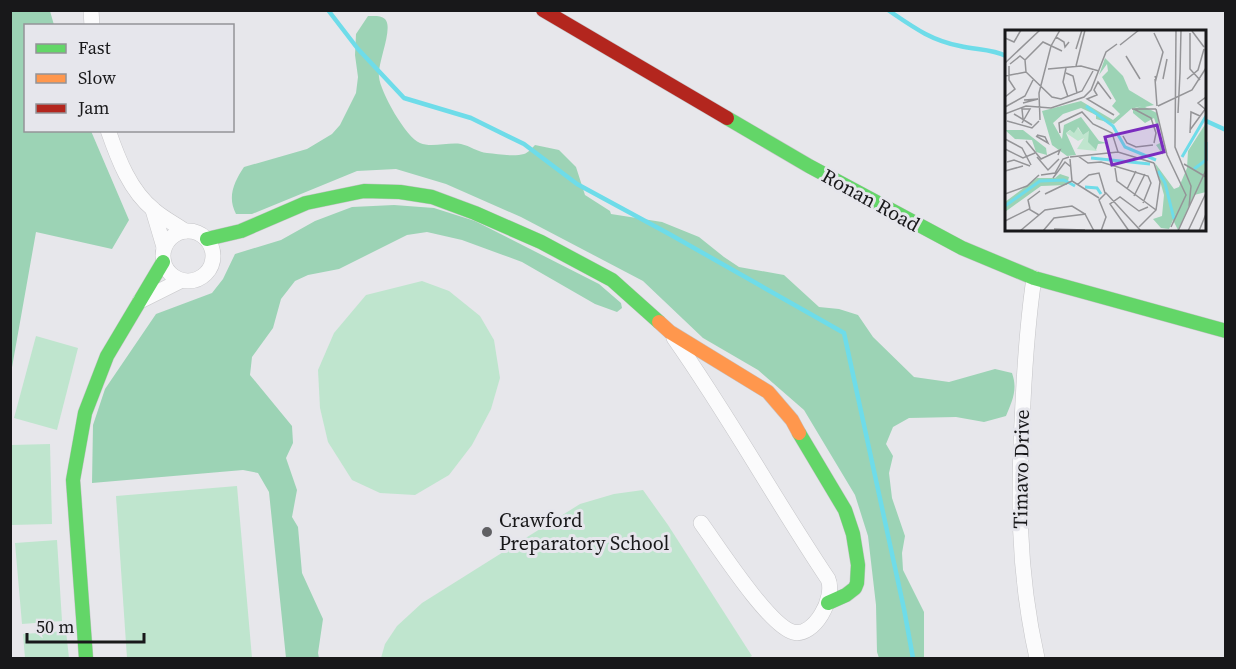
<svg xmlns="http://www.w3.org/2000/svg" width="1236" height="669" font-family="'Source Serif 4',serif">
<rect width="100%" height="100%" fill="#e7e7eb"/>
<!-- green -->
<g fill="#bfe5ce">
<path d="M422,281L449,291L480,316L494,340L500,378L491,409L472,445L449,475L415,495L380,493L352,480L328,442L320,408L318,370L334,333L366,295Z"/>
<path d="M36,336L78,348L57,430L14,418Z"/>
<path d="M50,444L52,524L11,525V445Z"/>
<path d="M237,486L252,658H127L116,496Z"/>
<path d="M643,490L668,525L752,656L748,658H381L385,644L397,626L422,603L580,504L614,494Z"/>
<path d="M57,540L62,621L22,624L15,543Z"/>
<path d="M66,631L69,658H25L23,634Z"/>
</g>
<!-- forest -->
<g fill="#9cd3b5">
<path d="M11,10L50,11L54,25L26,26V130L91,131L129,220L112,249L36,232L11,373Z"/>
<path d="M368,16C373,16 381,15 385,19C394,28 377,63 379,77C380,91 406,138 420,143C431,148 448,142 461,144C470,146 478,152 487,153C498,154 514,157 524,154C528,153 532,148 535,145L559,150L576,167L585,195L610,211L611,214L662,222L699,237L724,257L739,267L784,275L819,307L839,309L858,315L873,337L914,377L949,382L995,369L1012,373C1018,390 1012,401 1006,416L984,422L956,417L909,418L893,427L886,444L893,456L889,473L892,498L905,536L902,553L903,570L924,612V658H879L877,652L876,605L868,536L855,495L804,410L758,370L703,338L643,281L521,217L446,184L396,169L357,171L252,214H236C227,197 234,182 244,167L307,149L332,134L340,125L356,93L358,77L355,55L356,34Z"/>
<path d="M394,205L434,208L475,221L599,284L621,303L622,308L617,312L595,304L522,262L462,240L427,232L407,235L339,269L308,275L295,281L281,299L273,328L252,357L250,375L292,426L293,443L286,458L297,490L292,517L298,527L302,573L323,619L318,653L319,658H286L269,492L258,473L243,470L92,483L93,425L105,389L156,314L212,293L223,279L235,254L281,240L315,221L352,207Z"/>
</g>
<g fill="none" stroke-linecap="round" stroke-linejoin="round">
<!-- stream -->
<g stroke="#6edce9" stroke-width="4.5">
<path d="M328,10L358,49L404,98L471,118L524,144L577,184L671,235L844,333L904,609L913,658"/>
<path d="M888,10C913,27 930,40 960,46C976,50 992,49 1006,56"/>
<path d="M1204,120L1226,130"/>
</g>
<defs>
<g id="street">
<path d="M91,10L92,26"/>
<path d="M108,130C118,159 130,191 154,210C163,218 175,224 185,231"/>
<path d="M153,210L164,247"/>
<circle cx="188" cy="256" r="25"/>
<path d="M1034,278C1028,319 1025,361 1023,402C1018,492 1017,569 1037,658"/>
<path d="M140,301L180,281"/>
<path d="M674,338C729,416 775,500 828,579C836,597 814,638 793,632C769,626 717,545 701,523"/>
</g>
<g id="fast">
<path d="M727,118L809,166L962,248L1034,278L1226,331"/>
<path d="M207,239L241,231L306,203L364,191L400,192L432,197L475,213L541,242L612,280L659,322"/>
<path d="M799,433L845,510L853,534L858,565L857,583L855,588L846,595L828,603"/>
<path d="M86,658L73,480L85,413L107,356L163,262"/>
</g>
<path id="slow" d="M659,322L670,332L768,392L792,420L799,433"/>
<path id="jam" d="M543,10L727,118"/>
</defs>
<!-- street casing -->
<use href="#street" stroke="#c5c5c8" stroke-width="16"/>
<!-- fast casing -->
<use href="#fast" stroke="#c5c5c8" stroke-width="15"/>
<!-- slow casing -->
<use href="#slow" stroke="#c5c5c8" stroke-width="15"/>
<!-- jam casing -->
<use href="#jam" stroke="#c5c5c8" stroke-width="15"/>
<!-- street -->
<use href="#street" stroke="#fbfbfc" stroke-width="15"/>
<!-- fast -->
<use href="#fast" stroke="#63d668" stroke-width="14"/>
<!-- slow -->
<use href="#slow" stroke="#ff974d" stroke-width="14"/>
<!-- jam -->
<use href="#jam" stroke="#b3261e" stroke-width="14"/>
</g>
<!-- markers -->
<circle fill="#606063" stroke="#e6e6ec" stroke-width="2" cx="487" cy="532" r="6"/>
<g text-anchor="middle" stroke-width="6" stroke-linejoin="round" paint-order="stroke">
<!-- street labels -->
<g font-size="20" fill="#18181a" stroke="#e6e6ec">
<text transform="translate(871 200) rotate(29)" y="7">Ronan Road</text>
<text transform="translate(1021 469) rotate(-89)" y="7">Timavo Drive</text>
</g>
<!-- poi labels -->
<g font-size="20" fill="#18181a" stroke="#e6e6ec" text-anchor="start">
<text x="499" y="527">Crawford<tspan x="499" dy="23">Preparatory School</tspan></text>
</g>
</g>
<!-- overview -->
<g transform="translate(1005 30)">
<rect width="201" height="201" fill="#e7e7eb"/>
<path d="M72,97L78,105L84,101V112L92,121L72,119L79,108L73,111L61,103Z" fill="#bfe5ce"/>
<path d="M100,28L118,46L124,60L149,75L140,77L152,83L158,125L151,115L155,113L154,103L149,88L140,93L128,83V79L137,76L126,79L109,94L91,89V85L76,78L58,84L48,93L57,109L59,95L76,87L94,111L102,113L93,114L91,120L83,112L84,101L78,105L73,97L69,103L65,100L61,103L71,125L62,126L47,115L37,81L76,71L108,90L115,84L107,76L111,71L97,47L103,41L102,34L94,45ZM201,93V162L189,165L173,200L168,190L164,199L156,198L148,189L157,186L159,165L150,133L169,159L174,157L182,138L183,121ZM0,100H18L41,118L42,125L31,122L27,110L10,109ZM55,144L64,147L62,155L36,156L0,182V172L32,148H50Z" fill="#9cd3b5"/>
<path fill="none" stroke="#6edce9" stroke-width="3" d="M81,76L108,96L120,117L151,130M177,127L201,86M86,128L145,134M189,139L201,130V112M153,141L160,153L169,189M80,157L92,158L96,164M0,176L35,151L59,150L70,156"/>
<path fill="none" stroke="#949497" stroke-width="1.5" d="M171,0L170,117L186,156L184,177M187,1L199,17M149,3L158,22L151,49L150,46M185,3V39L195,50M51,7L59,12L60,17L64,12M0,8L9,12L16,0M115,15L134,0M71,19L77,0M57,21L38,12L20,30L21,42L47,67L56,69L77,61L88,41M121,26L135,49M0,33L35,0M5,34L15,26L20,30M71,36L80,0M61,38L58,52L63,67M43,39L76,36L94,41M61,43L68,46L72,63M175,44L176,0M0,46L21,42M150,49L152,76M158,49L162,29M182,49L193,40L199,19M0,67L10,59L4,50V36M106,69L93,52L89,60L92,65L82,69L109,85M18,73L33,69L19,70M153,76L187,60L201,38M0,77L20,66L28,50M127,79H151M129,79L146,88L151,103L149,113M151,79L162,125L181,165L166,197M200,79L193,73L201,67M173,83L175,43M0,84L21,76L46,78L79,67L86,60L101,22L112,14M9,84L27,95M35,90L34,63L46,16L55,0M2,91L27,98L34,91M17,93L25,79H17L18,89M185,100L201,78M55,103L54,93L77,82L88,94L107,103L113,122M185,103L186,82L195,86M31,106L43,113L40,107L32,105M118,106L122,113L131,117L148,115M0,109L17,118L26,135M21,111L36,129L55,120L53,125M0,119L18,128L30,123M73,126L83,133L96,132L143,146L146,153L138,173M32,127L43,140L54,129M65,127L113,122L149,133M65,129L67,151L94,168M2,132L9,130L25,136M179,134L201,147M110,138L112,151L151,180M0,141L18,136M36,145L50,143L58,129L64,127M48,148L60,132L66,137M72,155L84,145L94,143L100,163M122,159L131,141M0,164L22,156L34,145M40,164L67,151M129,166L140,144M25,179L23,170L35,161M0,191L24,179L34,185M134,197L151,180L155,152L149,133M49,199L80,200M15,201L40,180L67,176L80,184L89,201M38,201L49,188L81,184M96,201L101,187L94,170L101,163L136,201M124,201L105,174L115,167L134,181L143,177M173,201L201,140M183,201L201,163M194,201L201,184"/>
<path fill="#7b2cbf" fill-opacity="0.15" stroke="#7b2cbf" stroke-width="3" d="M152,95L159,122L107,135L100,107Z"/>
<rect width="201" height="201" fill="none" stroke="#18181a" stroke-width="3"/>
</g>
<!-- border -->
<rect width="1236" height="669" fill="none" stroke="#18181a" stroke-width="24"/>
<!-- legend -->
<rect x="24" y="24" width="210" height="108" fill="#e6e6ec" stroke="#949498" stroke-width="1.5"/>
<rect x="36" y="44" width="30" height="9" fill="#63d668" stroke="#949498" stroke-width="1.5"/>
<text x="78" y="54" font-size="18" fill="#18181a">Fast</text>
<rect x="36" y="74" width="30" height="9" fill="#ff974d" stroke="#949498" stroke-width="1.5"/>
<text x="78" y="84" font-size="18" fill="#18181a">Slow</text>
<rect x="36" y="104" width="30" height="9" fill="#b3261e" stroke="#949498" stroke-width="1.5"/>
<text x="78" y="114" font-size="18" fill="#18181a">Jam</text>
<!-- scale -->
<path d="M27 633v9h117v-9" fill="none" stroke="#18181a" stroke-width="3"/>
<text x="36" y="633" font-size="18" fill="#18181a" stroke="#e6e6ec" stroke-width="4.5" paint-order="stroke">50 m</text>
</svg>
